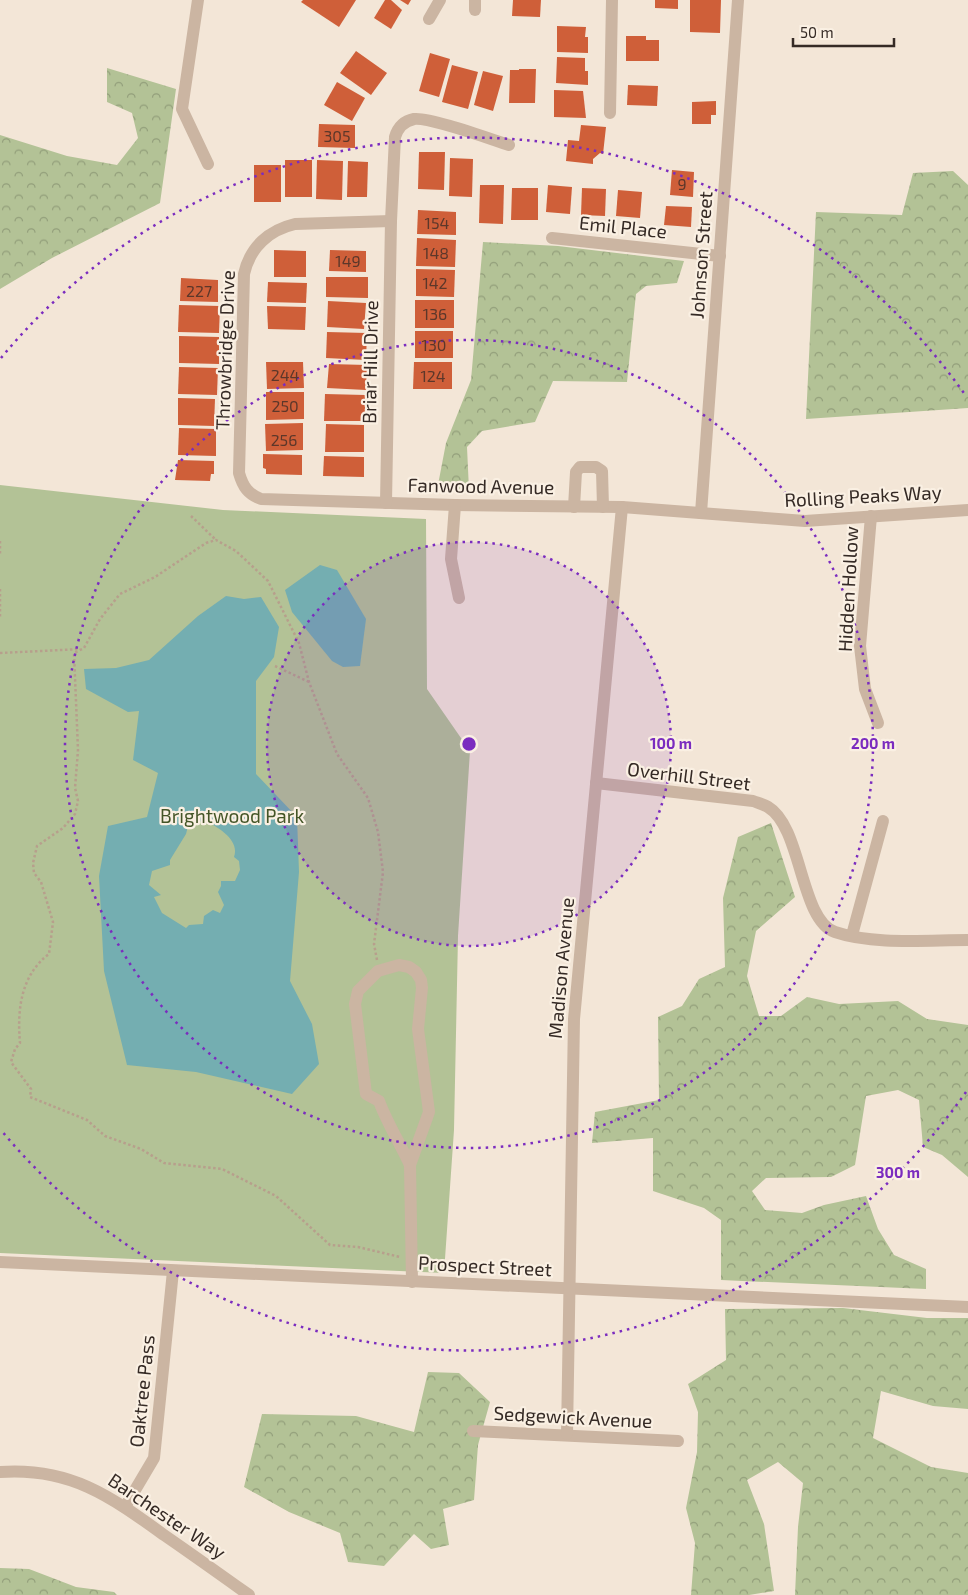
<svg xmlns="http://www.w3.org/2000/svg" width="968" height="1595" font-family="'Exo 2',sans-serif">
<defs>
<pattern id="forest-crowns" width="20" height="18" patternUnits="userSpaceOnUse" patternTransform="scale(1.25)"><rect width="20" height="18" fill="#b3c296"/><path d="M2 6a3 3 0 1 1 6 0M12 15a3 3 0 1 1 6 0" fill="none" stroke="#929e7a"/></pattern>
</defs>
<rect width="100%" height="100%" fill="#f3e6d7"/>
<!-- forest -->
<g fill="url(#forest-crowns)">
<path d="M107,68L176,89L160,203L52,258L0,289V135L67,156L117,165L138,138L132,113L107,102Z"/>
<path d="M953,171L968,185V408L806,419L816,212L902,215L913,173Z"/>
<path d="M483,242L558,246L684,261L677,283L646,286L636,294L627,382L553,381L535,422L482,431L467,447L469,490H437L446,443L471,380Z"/>
<path d="M771,823L795,897L756,931L747,976L759,1016H781L807,997L839,1004L898,1001L927,1019L968,1025V1177L942,1155L923,1147L919,1100L898,1090L866,1096L855,1165L831,1177L766,1178L752,1191L765,1210L802,1213L824,1205L866,1196L878,1229L894,1255L926,1269V1289L721,1280V1220L704,1208L653,1191V1138L592,1143L595,1112L659,1100L658,1017L682,1006L699,979L725,967L723,898L738,837Z"/>
<path d="M843,1308L927,1318H968V1409L933,1406L881,1391L873,1438L931,1467L968,1473V1595H795L798,1527L803,1483L778,1462L747,1480L764,1524L774,1591L749,1595H691L695,1543L686,1508L697,1452L698,1412L688,1384L726,1360L725,1309Z"/>
<path d="M428,1372L459,1373L490,1402L478,1445L474,1500L443,1509L449,1545L431,1549L414,1534L384,1566L348,1562L340,1533L289,1512L244,1487L262,1414L356,1416L414,1432Z"/>
<path d="M0,1568L29,1569L76,1587L114,1592L117,1595H0Z"/>
</g>
<!-- park -->
<path fill="#b3c296" d="M0,485L223,510L426,519L427,689L470,751L458,936L454,1130L444,1273L0,1253Z"/>
<!-- water -->
<g fill="#74aeb1" fill-rule="evenodd">
<path d="M320,565L337,570L366,619L360,666L343,667L332,661L292,612L285,590Z"/>
<path d="M226,596L244,599L261,597L279,627L274,657L256,681V774L297,817L299,872L290,981L312,1024L319,1064L292,1094L196,1072L127,1065L104,971L99,876L108,826L147,817L158,773L133,760L139,711L128,712L86,689L84,669L116,668L149,660L198,616ZM206,821C219,828 240,840 234,857L239,861L240,870L235,881H221V886L218,892L224,905L220,913L213,910L204,916L203,924L189,925L186,928L162,913L154,897L161,895L149,885L152,871L170,865V860L186,834L189,822Z"/>
</g>
<!-- building -->
<g fill="#cf5f39">
<path d="M303,0H356L339,27L301,2Z"/>
<path d="M385,0H391L402,10L391,29L374,18Z"/>
<path d="M400,0H411L408,5Z"/>
<path d="M513,0H541L540,17L512,16Z"/>
<path d="M655,0H678V9L655,8Z"/>
<path d="M690,0H721L720,33L690,32Z"/>
<path d="M557,26L586,27L585,37H588V53L557,52Z"/>
<path d="M626,36H646V40H659V61H626Z"/>
<path d="M356,51L387,73L371,95L340,73Z"/>
<path d="M430,53L450,59L439,97L419,91Z"/>
<path d="M557,57L585,58V71H588V85L556,83Z"/>
<path d="M452,65L478,72L468,109L442,102Z"/>
<path d="M519,69H536L535,103H509L510,70H519Z"/>
<path d="M483,71L503,76L493,111L474,105Z"/>
<path d="M337,82L365,98L352,121L324,105Z"/>
<path d="M628,85L658,86L657,106L627,105Z"/>
<path d="M554,90L583,91L586,118L554,117Z"/>
<path d="M716,101V115H711V124H692V102Z"/>
<path d="M319,124L355,125V148L318,147Z"/>
<path d="M581,125L606,127L603,154L600,153L593,159V164L566,161L568,140L579,141Z"/>
<path d="M419,152H445L444,190L418,189Z"/>
<path d="M450,158L473,159L472,197L449,196Z"/>
<rect x="285" y="160" width="27" height="37"/>
<path d="M317,160L343,161L342,200L316,199Z"/>
<path d="M348,161L368,162L367,197H347Z"/>
<rect x="254" y="165" width="27" height="37"/>
<path d="M672,170L694,172L693,197L670,195Z"/>
<path d="M480,185H504L503,224L479,223Z"/>
<path d="M548,185L572,187L570,214L546,212Z"/>
<path d="M512,188H538V220H511Z"/>
<path d="M582,188L606,189L605,216L581,215Z"/>
<path d="M618,190L642,192L640,218L616,216Z"/>
<path d="M666,206L692,207L691,227L664,225Z"/>
<path d="M418,210L456,212V235L417,234Z"/>
<path d="M417,238L456,240L455,267L416,266Z"/>
<path d="M274,250L306,251V277H274Z"/>
<path d="M330,250L366,251V272L329,271Z"/>
<path d="M416,269L455,270L454,297L416,296Z"/>
<path d="M326,277H368V298L326,297Z"/>
<path d="M181,278L218,280V302L180,301Z"/>
<path d="M268,282L307,283L306,303L267,302Z"/>
<rect x="415" y="300" width="39" height="28"/>
<path d="M328,301L366,303L364,329L327,327Z"/>
<path d="M179,305L220,306L219,333L178,332Z"/>
<path d="M267,306L306,307L305,330L268,329Z"/>
<rect x="415" y="331" width="38" height="27"/>
<path d="M327,332L367,333L366,360L326,358Z"/>
<path d="M179,336L219,337V364L179,363Z"/>
<path d="M266,362H303L304,388L267,389Z"/>
<path d="M414,362H452V389H413Z"/>
<path d="M329,364L367,365L366,390L327,388Z"/>
<path d="M179,367L218,368L217,395L178,394Z"/>
<path d="M266,392H304V419L266,420Z"/>
<path d="M325,394L365,395V421H324Z"/>
<path d="M178,398L215,399L214,426L178,425Z"/>
<path d="M303,423V450L266,451L265,424Z"/>
<path d="M326,424L364,425V452H325Z"/>
<path d="M179,428L216,429V456L178,455Z"/>
<path d="M263,454L302,455V475L266,474V469L263,468Z"/>
<path d="M324,456L364,457V477L323,476Z"/>
<path d="M178,460L214,461V474H211L210,481L175,480Z"/>
</g>
<g fill="none" stroke-linecap="round" stroke-linejoin="round">
<!-- path -->
<g stroke="#b79f8c" stroke-width="2.5" stroke-dasharray="2.5 2.5" stroke-linecap="butt">
<path d="M191,516L216,540"/>
<path d="M0,541V556"/>
<path d="M0,589V617"/>
<path d="M0,653L80,649"/>
<path d="M275,666L309,682"/>
<path d="M377,960L374,944L383,872L378,832L368,798L337,754L309,682L299,643L268,581L236,551L216,540L206,543L155,577L120,594L100,619L84,648L74,653L78,750L75,788L78,801L75,814L63,828L37,846L33,863L34,873L41,882L53,922L49,954C21,975 17,1009 20,1043L15,1049L11,1062L31,1089L30,1097L87,1120L105,1136L141,1149L164,1163L222,1169L276,1196L330,1245L358,1247L400,1257"/>
</g>
<!-- minor -->
<g stroke="#cbb5a2" stroke-width="12">
<path d="M198,0L182,109L208,164"/>
<path d="M475,10V0"/>
<path d="M429,19L440,0"/>
<path d="M610,113L612,0"/>
<path d="M391,221L295,224C269,230 250,247 244,274L239,473C243,487 248,494 261,499L455,505L622,507L805,521L968,510"/>
<path d="M552,238L720,256"/>
<path d="M386,503L391,221L395,137C398,127 404,121 414,119C430,117 490,139 509,145"/>
<path d="M455,505L451,559L459,598"/>
<path d="M574,507L576,472L580,467H596L602,471L603,507"/>
<path d="M701,513L738,0"/>
<path d="M871,516L860,646L865,689L878,723"/>
<path d="M596,783L753,801C758,803 763,804 768,807C802,827 800,920 835,932C873,945 927,940 968,940"/>
<path d="M852,935L883,821"/>
<path d="M410,1165C400,1143 387,1123 379,1101L366,1094L355,1004L358,991L378,971L399,965L409,967L416,972L421,980L422,988L418,1029L429,1112L410,1165L412,1282"/>
<path d="M0,1262L968,1307"/>
<path d="M473,1431L678,1441"/>
<path d="M567,1434L574,1019L622,507"/>
<path d="M0,1472C70,1467 110,1496 164,1535C193,1555 221,1575 249,1595"/>
<path d="M125,1507L154,1458L173,1271"/>
</g>
</g>
<!-- distance rings -->
<circle cx="469" cy="744" r="202" fill="#7b2cbf" fill-opacity=".12"/>
<g fill="none" stroke="#7b2cbf" stroke-width="2.5" stroke-dasharray="2.5 5">
<circle cx="469" cy="744" r="202"/>
<circle cx="469" cy="744" r="404"/>
<path d="M966 1092A607 607 0 0 1 1 1130M1 358A607 607 0 0 1 966 396"/>
</g>
<g text-anchor="middle" stroke-width="4.5" stroke-linejoin="round" paint-order="stroke">
<!-- number labels -->
<g font-size="16" fill="#5c372a">
<text x="337" y="142">305</text>
<text x="682" y="190">9</text>
<text x="437" y="229">154</text>
<text x="436" y="259">148</text>
<text x="348" y="267">149</text>
<text x="435" y="289">142</text>
<text x="199" y="297">227</text>
<text x="435" y="320">136</text>
<text x="434" y="351">130</text>
<text x="285" y="381">244</text>
<text x="433" y="382">124</text>
<text x="285" y="412">250</text>
<text x="284" y="446">256</text>
</g>
<!-- street labels -->
<g font-size="19" fill="#352a25" stroke="#faf0e3">
<text transform="translate(623 227) rotate(6)" y="7">Emil Place</text>
<text transform="translate(701 255) rotate(-86)" y="7">Johnson Street</text>
<text transform="translate(225 350) rotate(-88)" y="7">Throwbridge Drive</text>
<text transform="translate(370 362) rotate(-89)" y="7">Briar Hill Drive</text>
<text transform="translate(481 486) rotate(1)" y="7">Fanwood Avenue</text>
<text transform="translate(863 496) rotate(-3)" y="7">Rolling Peaks Way</text>
<text transform="translate(848 589) rotate(-87)" y="7">Hidden Hollow</text>
<text transform="translate(689 776) rotate(7)" y="7">Overhill Street</text>
<text transform="translate(561 968) rotate(-85)" y="7">Madison Avenue</text>
<text transform="translate(485 1266) rotate(3)" y="7">Prospect Street</text>
<text transform="translate(142 1391) rotate(-84)" y="7">Oaktree Pass</text>
<text transform="translate(573 1417) rotate(3)" y="7">Sedgewick Avenue</text>
<text transform="translate(167 1516) rotate(34)" y="7">Barchester Way</text>
</g>
<!-- park labels -->
<g font-size="19" fill="#445527" stroke="#faf0e3">
<text x="232" y="823">Brightwood Park</text>
</g>
</g>
<circle cx="469" cy="744" r="8" fill="#7b2cbf" stroke="#faf0e3" stroke-width="2.5"/>
<g font-size="15" text-anchor="middle" font-weight="bold" fill="#7b2cbf" stroke="#faf0e3" stroke-width="4.5" stroke-linejoin="round" paint-order="stroke">
<text x="671" y="749">100 m</text>
<text x="873" y="749">200 m</text>
<text x="898" y="1178">300 m</text>
</g>
<!-- scale -->
<path d="M793 38v8h101v-8" fill="none" stroke="#352a25" stroke-width="2.5"/>
<text x="800" y="38" font-size="15" fill="#352a25" stroke="#faf0e3" stroke-width="4" paint-order="stroke">50 m</text>
</svg>
